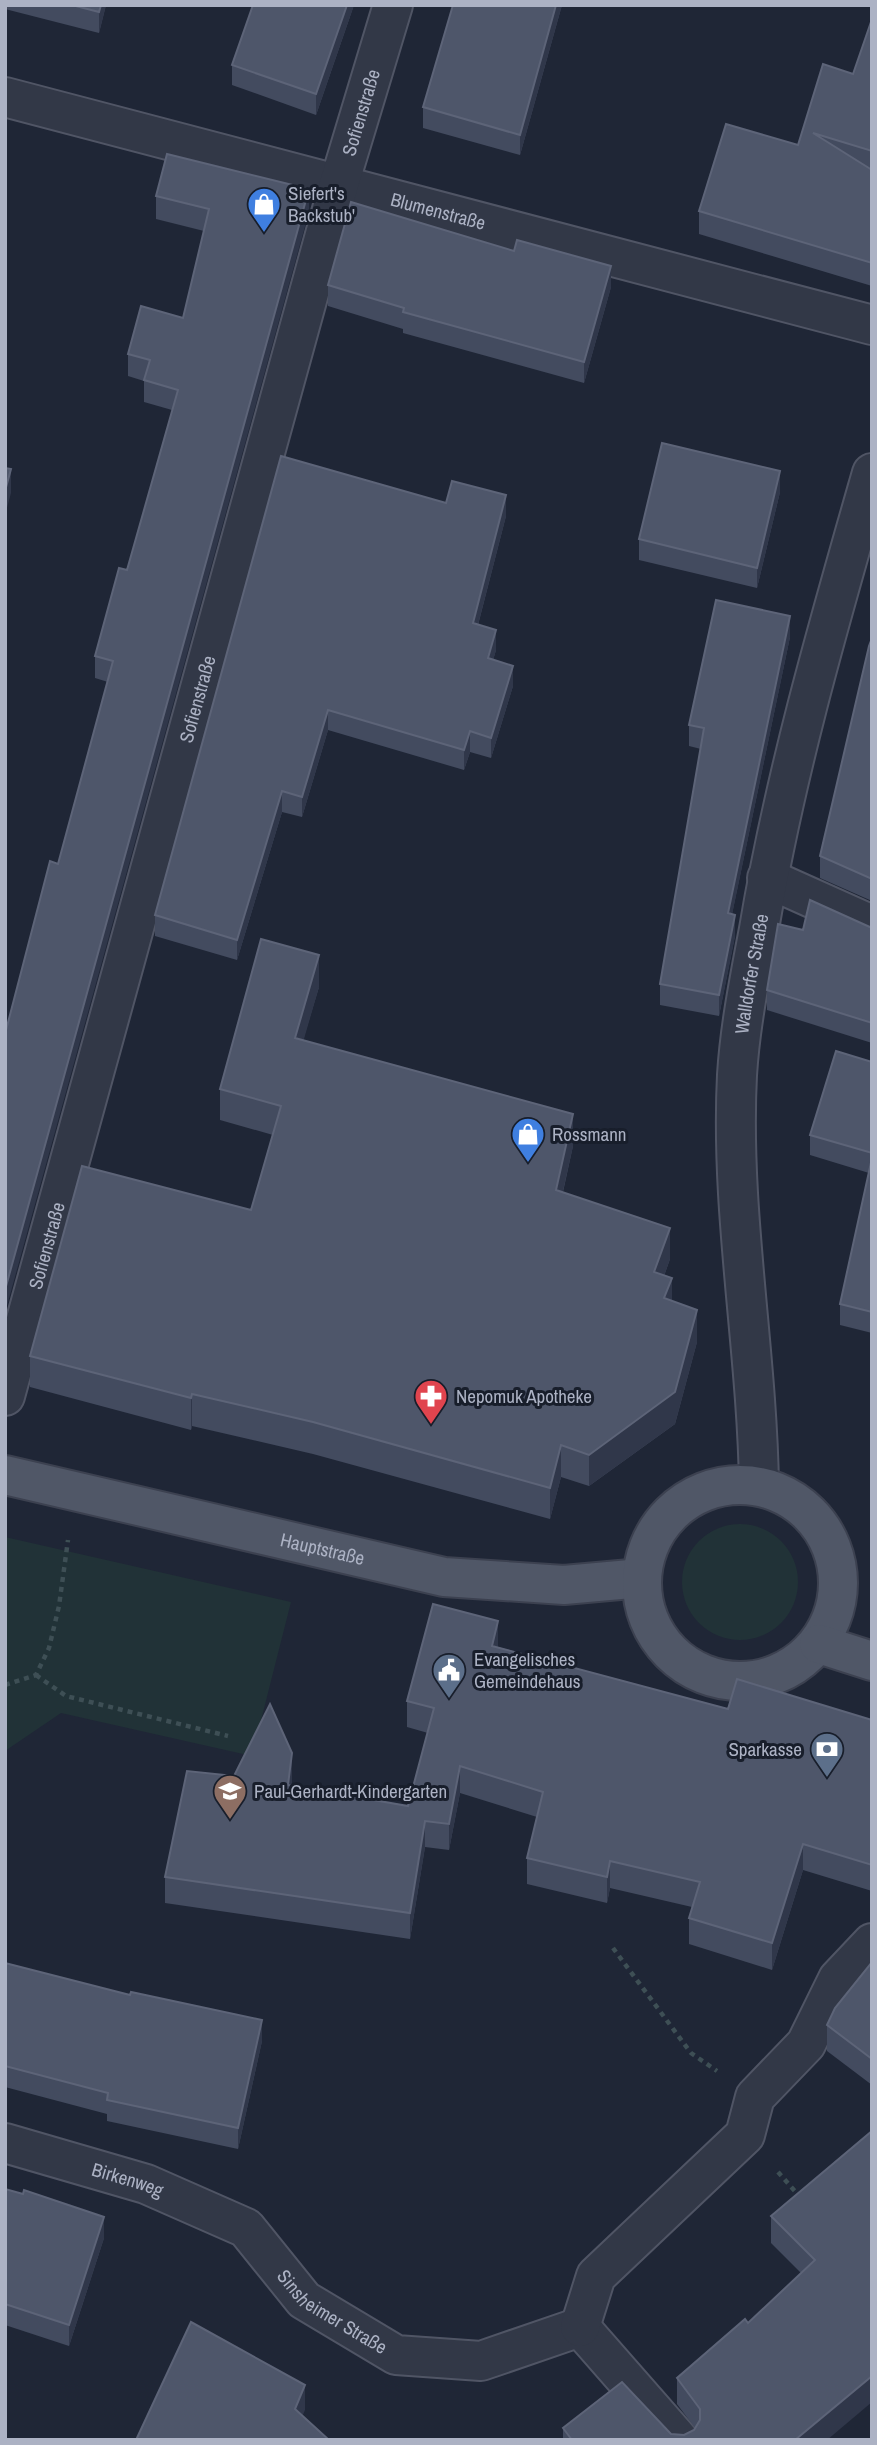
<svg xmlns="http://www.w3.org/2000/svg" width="877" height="2445" font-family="'Archivo Narrow',sans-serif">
<rect width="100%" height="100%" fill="#1f2636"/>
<!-- green -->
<g fill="#213237">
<circle cx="740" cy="1582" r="58"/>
<path d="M5,1537L291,1602L252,1756L61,1713L5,1751Z"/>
</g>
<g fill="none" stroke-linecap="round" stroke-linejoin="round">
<defs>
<g id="minor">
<path id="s1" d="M5,97L872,325"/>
<path d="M767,878L872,925"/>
<path id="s2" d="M5,1396L339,184L393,5"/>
<path id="s3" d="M759,1486C757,1349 730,1212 737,1075C740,1026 750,977 759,929C785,774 829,623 872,473"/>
<path id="s4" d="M5,2143L146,2184L246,2228L304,2300L396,2355L481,2361L580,2327L679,2440"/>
<path d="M580,2327L596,2276L745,2135L755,2097L806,2044L838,1979L872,1943"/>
</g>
<g id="major">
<path id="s5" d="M5,1475L444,1577L564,1585L642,1578"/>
<circle cx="740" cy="1583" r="98"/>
<path d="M819,1644L872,1661"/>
</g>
</defs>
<!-- minor casing -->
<use href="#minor" stroke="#505565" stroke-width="42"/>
<!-- major casing -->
<use href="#major" stroke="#3c4150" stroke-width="42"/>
<!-- path -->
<g stroke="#3e4f55" stroke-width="4.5" stroke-dasharray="5 5" stroke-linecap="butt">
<path d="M36,1675L66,1696L228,1736"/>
<path d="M5,1685L36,1675L49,1648L59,1606L68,1540"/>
<path d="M613,1948L691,2053L717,2071"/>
<path d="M778,2172L800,2197"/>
</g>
<!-- minor -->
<use href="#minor" stroke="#323847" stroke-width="38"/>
<!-- major -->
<use href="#major" stroke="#505767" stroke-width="38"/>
</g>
<!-- wall -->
<g fill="#434b5f">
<path d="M5,5H106L99,33L5,9Z"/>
<path d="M253,5H354L316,115L232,85V65Z"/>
<path d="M453,5H562L520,155L423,128V107Z"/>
<path d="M872,19V286L699,234V211L798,145L853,74Z"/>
<path d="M156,196L309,212L58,864L108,682L95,678V656L127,570L172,410L144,402V381L128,376V354L183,318L204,231L156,219Z"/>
<path d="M328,285L611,287L584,383L403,333V329L328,306Z"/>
<path d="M780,492L757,588L639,560V539Z"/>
<path d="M446,503L506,516L478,625L496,650L493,660L513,686L491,758L470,752L464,770L328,730L302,817L282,812L237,960L155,936V915Z"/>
<path d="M790,637L732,914L735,936L719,1016L660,1005V984L701,749L689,746V725Z"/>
<path d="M872,638V901L820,878V856Z"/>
<path d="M872,928V1043L767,1010V990L803,930Z"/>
<path d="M319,987L303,1040L573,1146L563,1192L670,1259L664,1276L672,1301L697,1342L675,1424L589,1486L561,1477L550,1519L313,1454L192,1426L191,1430L30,1387V1356L251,1210L273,1135L220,1120V1089Z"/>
<path d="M872,1062V1333L840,1325V1304L869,1173L810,1155V1135Z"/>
<path d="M498,1647L728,1709L872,1720V1891L803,1870L772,1970L689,1944V1918L692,1907L610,1888L607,1903L527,1884V1858L537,1817L460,1793L449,1850L425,1847L410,1939L165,1903V1877L234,1776L292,1780L291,1785L408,1806L428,1733L407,1727V1701Z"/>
<path d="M872,1962V2085L827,2051V2025Z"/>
<path d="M5,1963L262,2041L238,2149L107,2121V2114L5,2087Z"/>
<path d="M872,2131L827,2440H563V2428L684,2435L694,2430L695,2428L677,2404V2378L748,2323L801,2273L771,2243V2216Z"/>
<path d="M5,2189L104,2238L69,2346L5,2325Z"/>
</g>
<!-- shaded-wall -->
<g fill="#30374a">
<path d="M101,5H106L99,33V12Z"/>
<path d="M347,5H354L316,115V94Z"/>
<path d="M556,5H562L520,155V135Z"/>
<path d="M309,189V212L5,1313V1290Z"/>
<path d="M611,266V287L584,383V362Z"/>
<path d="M11,469V493L5,515V491Z"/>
<path d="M780,471V492L757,588V568Z"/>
<path d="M506,495V516L473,644V623Z"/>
<path d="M790,616V637L728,934V913Z"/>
<path d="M496,630V650L488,678V658Z"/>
<path d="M513,666V686L491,758V738Z"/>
<path d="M328,710V730L302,817V797Z"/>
<path d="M470,731V752L464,770V750Z"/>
<path d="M282,791V812L237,960V940Z"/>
<path d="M735,915V936L719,1016V995Z"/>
<path d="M319,955V987L295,1070V1038Z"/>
<path d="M573,1114V1146L556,1222V1190Z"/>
<path d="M670,1228V1259L654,1304V1272Z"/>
<path d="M672,1278V1310L664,1298Z"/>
<path d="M697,1310V1342L675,1424L589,1486V1455Z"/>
<path d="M192,1394V1426L191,1430V1398Z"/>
<path d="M561,1445V1477L550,1519V1488Z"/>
<path d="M498,1621V1647L492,1646Z"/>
<path d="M292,1753V1780L288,1811V1785Z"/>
<path d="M460,1766V1793L449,1850V1824Z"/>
<path d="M425,1821V1847L410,1939V1913Z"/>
<path d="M803,1844V1870L772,1970V1943Z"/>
<path d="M610,1861V1888L607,1903V1877Z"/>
<path d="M262,2020V2041L238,2149V2128Z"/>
<path d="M104,2217V2238L69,2346V2325Z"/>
<path d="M872,2376V2402L827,2440H795Z"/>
<path d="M305,2385V2410L295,2434V2409Z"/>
</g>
<!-- building -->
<g fill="#4e566a" stroke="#5d6478" stroke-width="2">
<path d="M72,5H101L99,12Z"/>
<path d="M253,5H347L316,94L232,65Z"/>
<path d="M453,5H556L520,135L423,107Z"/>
<path d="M872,19V151L813,133L872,170V263L699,211L726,124L798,145L823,64L853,74Z"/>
<path d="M167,154L309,189L5,1290V1034L50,861L58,864L113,661L95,656L119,568L127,570L178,390L144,380L150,360L128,354L141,306L183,318L209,209L156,196Z"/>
<path d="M351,202L514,251L517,240L611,266L584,362L403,312L404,308L328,285Z"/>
<path d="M662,443L780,471L757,568L639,539Z"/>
<path d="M281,456L446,503L452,481L506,495L473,623L496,630L488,658L513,666L491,738L470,731L464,750L328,710L302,797L282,791L237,940L155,915Z"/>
<path d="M5,468L11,469L5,491Z"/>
<path d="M716,600L790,616L728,913L735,915L719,995L660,984L704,728L689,725Z"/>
<path d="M872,638V879L820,856L869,646Z"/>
<path d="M810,900L872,928V1023L767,990L778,924L803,930Z"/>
<path d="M261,939L319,955L295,1038L573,1114L556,1190L670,1228L654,1272L672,1278L664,1298L697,1310L675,1392L589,1455L561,1445L550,1488L313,1422L192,1394L191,1398L30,1356L82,1166L251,1210L281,1106L220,1089Z"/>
<path d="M836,1051L872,1062V1153L810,1135Z"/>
<path d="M872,1158V1312L840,1304Z"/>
<path d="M433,1604L498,1621L492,1646L728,1709L737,1679L872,1720V1865L803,1844L772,1943L689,1918L700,1882L610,1861L607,1877L527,1858L543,1792L460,1766L449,1824L425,1821L410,1913L165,1877L187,1771L234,1776L270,1704L292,1753L288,1785L408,1806L434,1708L407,1701Z"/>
<path d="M872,1962V2059L827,2025L835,2008Z"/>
<path d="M5,1963L130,1995L131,1992L262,2020L238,2128L107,2100L108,2093L5,2066Z"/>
<path d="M872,2131V2376L795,2440H572L563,2428L622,2382L671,2434L684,2435L694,2430L700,2420V2409L677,2378L745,2319L748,2323L815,2260L771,2216Z"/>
<path d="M5,2189L23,2194L24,2190L104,2217L69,2325L5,2304Z"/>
<path d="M191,2322L305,2385L295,2409L329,2440H136Z"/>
</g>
<!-- icons -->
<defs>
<symbol id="shop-pin" viewBox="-11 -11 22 30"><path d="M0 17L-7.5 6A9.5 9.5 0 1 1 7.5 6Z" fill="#3f7fe0" stroke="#181e2b"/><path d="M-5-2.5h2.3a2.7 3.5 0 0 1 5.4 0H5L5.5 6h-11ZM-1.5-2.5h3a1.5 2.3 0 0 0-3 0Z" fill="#fff"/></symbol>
<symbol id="pharmacy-pin" viewBox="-11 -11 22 30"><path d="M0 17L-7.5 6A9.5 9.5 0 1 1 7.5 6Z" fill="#e0444e" stroke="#181e2b"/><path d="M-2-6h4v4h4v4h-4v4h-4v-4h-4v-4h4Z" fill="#fff"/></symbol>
<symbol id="civic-pin" viewBox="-11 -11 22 30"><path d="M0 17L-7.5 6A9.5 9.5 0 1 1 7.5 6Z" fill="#5c6f8a" stroke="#181e2b"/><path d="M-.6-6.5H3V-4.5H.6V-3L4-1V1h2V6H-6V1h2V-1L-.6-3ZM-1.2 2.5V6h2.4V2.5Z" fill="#fff"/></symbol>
<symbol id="bank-pin" viewBox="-11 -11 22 30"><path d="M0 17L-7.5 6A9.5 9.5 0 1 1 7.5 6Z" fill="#5c6f8a" stroke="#181e2b"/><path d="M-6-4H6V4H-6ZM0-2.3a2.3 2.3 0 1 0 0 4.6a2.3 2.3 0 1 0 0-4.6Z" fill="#fff"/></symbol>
<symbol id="school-pin" viewBox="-11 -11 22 30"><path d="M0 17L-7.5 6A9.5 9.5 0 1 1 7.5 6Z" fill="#8d6e63" stroke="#181e2b"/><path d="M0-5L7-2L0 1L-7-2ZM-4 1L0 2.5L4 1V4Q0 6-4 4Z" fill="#fff"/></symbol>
</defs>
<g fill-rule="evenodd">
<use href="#shop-pin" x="245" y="185" width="38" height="52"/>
<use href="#shop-pin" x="509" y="1115" width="38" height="52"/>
<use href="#pharmacy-pin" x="412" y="1377" width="38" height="52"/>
<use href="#civic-pin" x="430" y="1651" width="38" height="52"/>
<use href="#bank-pin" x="808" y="1730" width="38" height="52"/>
<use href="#school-pin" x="211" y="1772" width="38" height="52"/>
</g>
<g text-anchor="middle" stroke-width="6" stroke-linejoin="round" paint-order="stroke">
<!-- street labels -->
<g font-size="19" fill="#acb2c4" stroke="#181e2b">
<text dy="7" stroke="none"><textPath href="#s2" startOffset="1332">Sofienstraße</textPath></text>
<text dy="7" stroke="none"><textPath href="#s1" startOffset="448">Blumenstraße</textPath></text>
<text dy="7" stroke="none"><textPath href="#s2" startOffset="723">Sofienstraße</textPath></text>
<text dy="7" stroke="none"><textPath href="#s3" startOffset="514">Walldorfer Straße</textPath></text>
<text dy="7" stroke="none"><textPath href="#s2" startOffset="156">Sofienstraße</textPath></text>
<text dy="7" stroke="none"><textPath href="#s5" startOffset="326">Hauptstraße</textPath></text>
<text dy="7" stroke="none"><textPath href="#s4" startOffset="128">Birkenweg</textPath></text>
<text dy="7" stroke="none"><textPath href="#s4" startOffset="378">Sinsheimer Straße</textPath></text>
</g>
<!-- poi labels -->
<g font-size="19" fill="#acb2c4" stroke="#181e2b" text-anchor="start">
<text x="288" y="200">Siefert's<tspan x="288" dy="22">Backstub'</tspan></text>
<text x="552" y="1141">Rossmann</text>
<text x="456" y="1403">Nepomuk Apotheke</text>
<text x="474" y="1666">Evangelisches<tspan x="474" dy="22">Gemeindehaus</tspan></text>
<text x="802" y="1756" text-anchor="end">Sparkasse</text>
<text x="254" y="1798">Paul-Gerhardt-Kindergarten</text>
</g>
</g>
<!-- border -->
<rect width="877" height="2445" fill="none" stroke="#acb2c4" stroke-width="14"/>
</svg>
